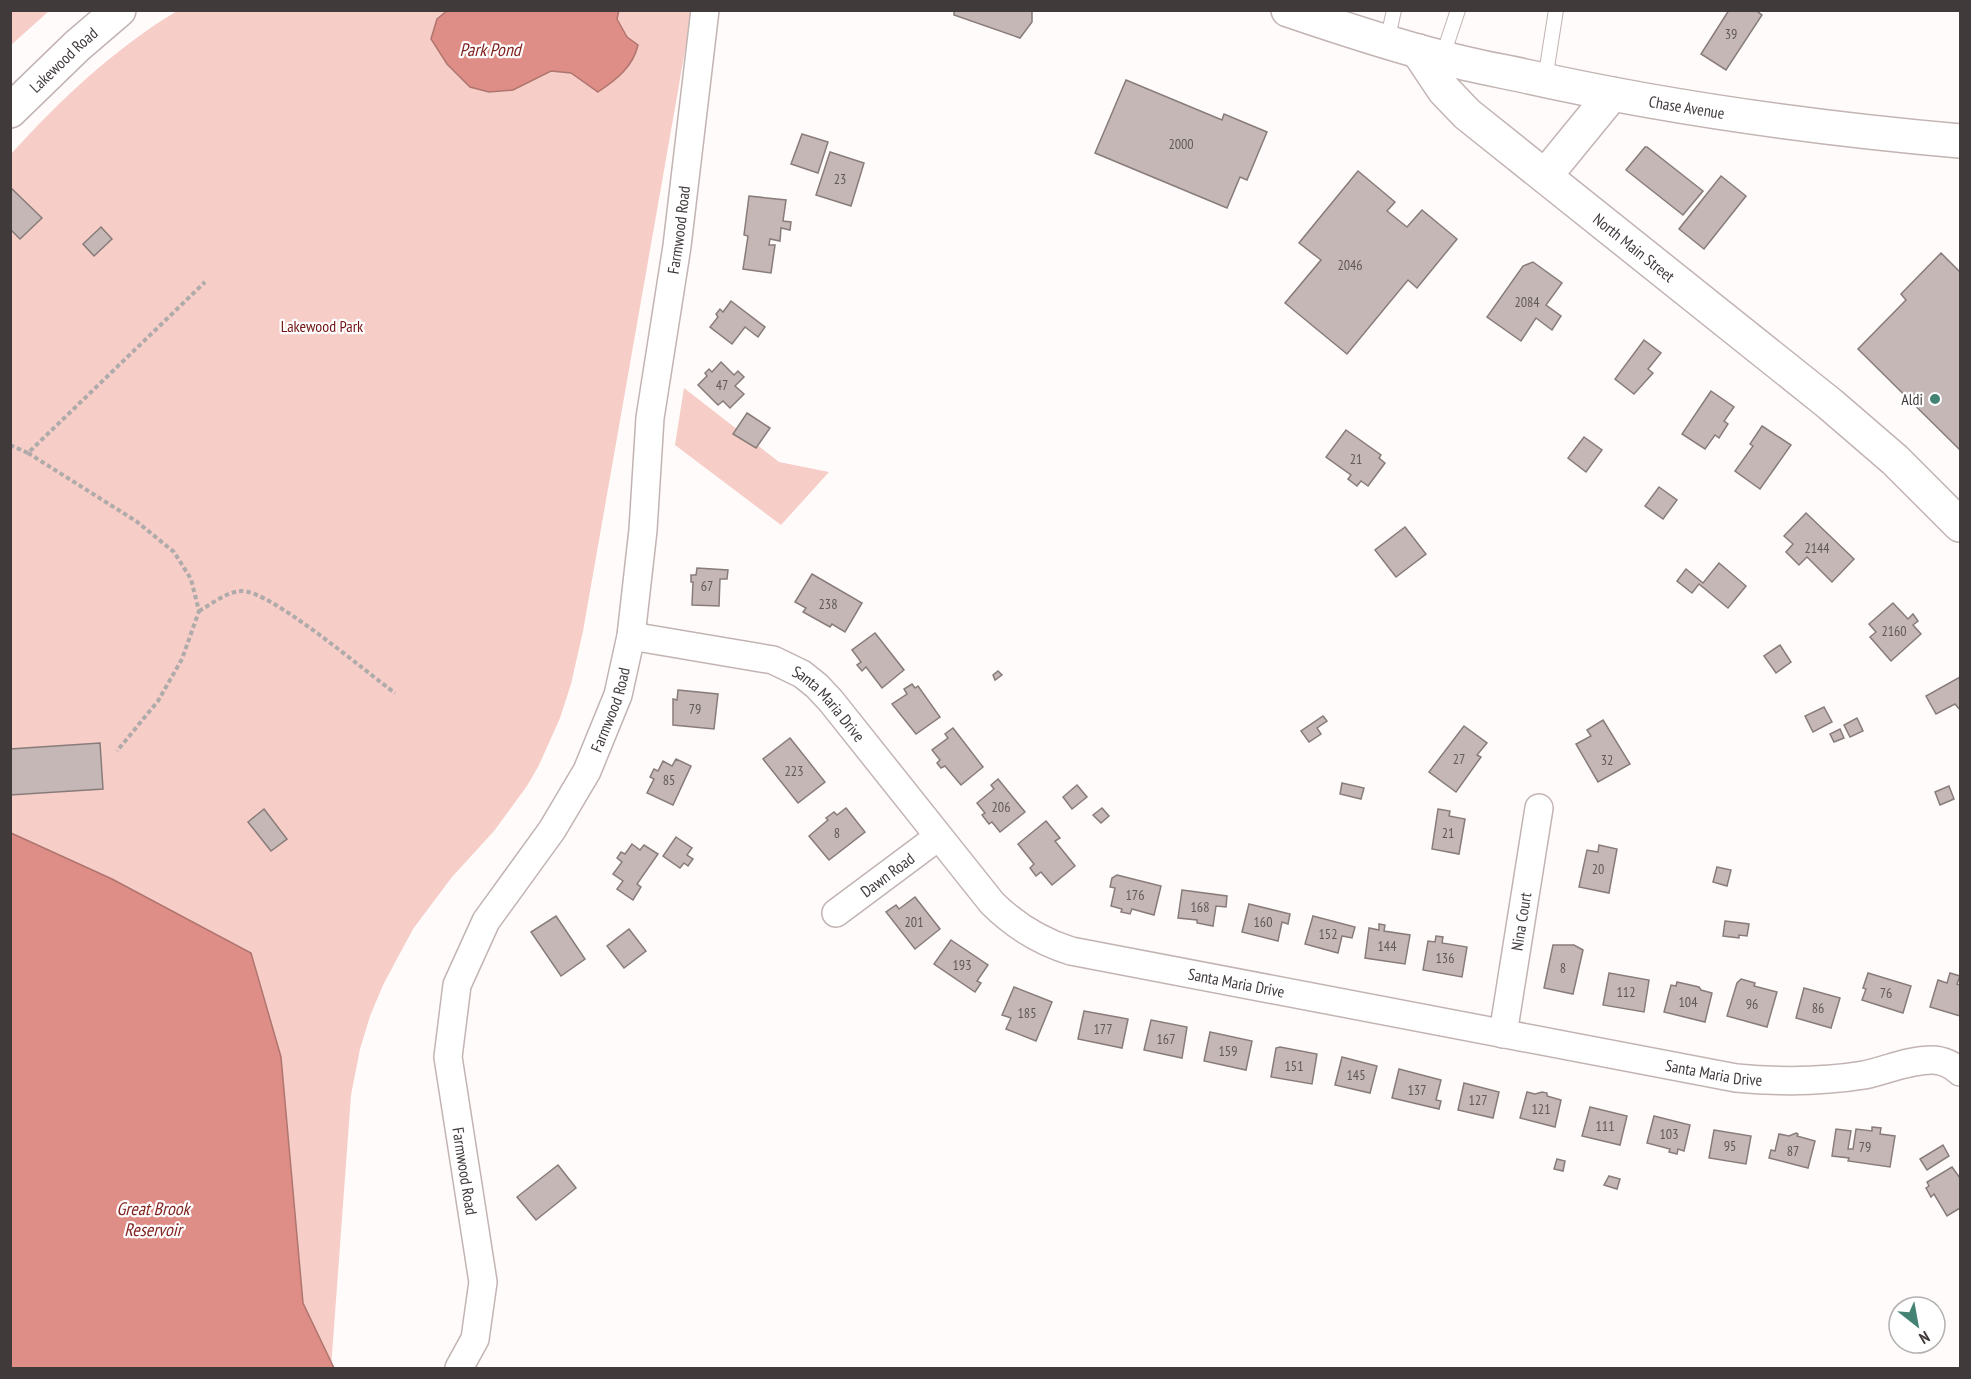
<svg xmlns="http://www.w3.org/2000/svg" width="1971" height="1379" font-family="'PT Sans Narrow',sans-serif">
<rect width="100%" height="100%" fill="#fefbfa"/>
<!-- green -->
<g fill="#f6cdc7">
<path d="M11,10H49V11L11,45Z"/>
<path d="M177,11H692L583,631L571,684L560,718L539,765L527,786L494,831L452,877L413,929L383,985L370,1016L360,1049L351,1095L331,1368H11V154C60,100 114,49 177,11Z"/>
<path d="M684,388L779,462L829,472L781,525L675,445Z"/>
</g>
<!-- water -->
<g fill="#de8e86" stroke="#af756f" stroke-width="1.5">
<path d="M619,10L617,19L627,37L638,45C633,67 616,80 598,92L571,73L551,71L513,90L489,92L470,87L447,64L431,39L437,19L447,11Z"/>
<path d="M11,833L112,879L251,953L281,1057L303,1303L334,1368H11Z"/>
</g>
<!-- building -->
<g fill="#c5b7b5" stroke="#887c7a" stroke-width="1.5">
<path d="M954,10H1032V22L1020,38L954,15Z"/>
<path d="M1729,10H1755L1762,15L1726,70L1701,54Z"/>
<path d="M1126,80L1222,120L1224,114L1267,132L1247,180L1240,177L1227,208L1095,153Z"/>
<path d="M802,134L828,142L818,173L791,164Z"/>
<path d="M1645,147H1647L1703,191L1683,215L1626,170Z"/>
<path d="M830,152L864,163L851,206L816,195Z"/>
<path d="M1358,171L1395,202L1387,211L1407,227L1422,210L1457,239L1417,288L1408,280L1347,354L1285,303L1321,260L1299,243Z"/>
<path d="M1721,176L1746,196L1704,249L1679,229Z"/>
<path d="M10,187L42,218L20,239L10,229Z"/>
<path d="M749,196L786,200L783,221L791,222L790,230L781,228L780,241L770,239L769,245H775L771,273L743,269L748,236L744,235Z"/>
<path d="M101,227L112,239L94,256L83,244Z"/>
<path d="M1941,253L1960,272V450L1858,349L1906,300L1901,294Z"/>
<path d="M1533,262L1562,283L1546,305L1561,316L1552,330L1536,318L1521,341L1487,317L1523,266Z"/>
<path d="M731,301L765,327L758,337L745,327L732,344L710,327L718,317L716,314L720,309L723,312Z"/>
<path d="M1644,340L1661,353L1648,369L1653,373L1634,394L1615,379Z"/>
<path d="M721,362L734,375L738,371L744,377L735,386L744,394L730,408L723,401L718,405L698,385L707,376L705,373L709,369L712,372Z"/>
<path d="M1711,391L1734,407L1724,421L1728,424L1719,438L1715,435L1705,449L1682,434Z"/>
<path d="M747,413L770,428L756,448L733,434Z"/>
<path d="M1762,426L1791,445L1760,489L1735,471L1753,446L1750,444Z"/>
<path d="M1346,430L1381,455L1379,458L1385,463L1368,486L1361,481L1357,486L1348,479L1351,475L1326,457Z"/>
<path d="M1584,437L1602,450L1586,472L1568,458Z"/>
<path d="M1659,487L1677,500L1663,519L1645,506Z"/>
<path d="M1806,513L1854,559L1832,582L1807,557L1799,565L1786,552L1793,544L1784,536Z"/>
<path d="M1405,527L1426,554L1396,577L1375,550Z"/>
<path d="M1719,563L1746,586L1728,608L1699,584L1692,593L1677,581L1686,569L1703,583Z"/>
<path d="M697,568L728,570L727,579H720L719,606L692,605L693,582H691V575H696Z"/>
<path d="M812,574L862,603L845,632L832,624L830,627L803,612L806,608L795,602Z"/>
<path d="M1893,603L1908,619L1913,614L1918,621L1913,625L1921,634L1891,661L1870,637L1876,632L1869,624Z"/>
<path d="M875,633L904,670L882,688L866,667L862,671L857,665L861,662L852,650Z"/>
<path d="M1780,645L1791,662L1776,673L1764,656Z"/>
<path d="M998,671L1002,675L995,680L993,675Z"/>
<path d="M1960,677V710L1955,704L1936,714L1926,696Z"/>
<path d="M912,684L915,688L918,686L940,717L916,734L892,704L907,694L904,689Z"/>
<path d="M678,690L718,694L714,729L673,725V699L677,700Z"/>
<path d="M1824,707L1832,722L1813,732L1805,716Z"/>
<path d="M1323,716L1327,721L1317,728L1321,734L1309,742L1301,731Z"/>
<path d="M1857,718L1863,731L1850,737L1844,725Z"/>
<path d="M1603,720L1630,764L1598,782L1576,744L1591,736L1587,730Z"/>
<path d="M1464,726L1487,743L1477,755L1481,757L1456,792L1429,772Z"/>
<path d="M953,728L983,767L961,785L945,766L941,768L937,763L940,760L932,750L948,738L945,734Z"/>
<path d="M1840,729L1844,738L1834,742L1830,734Z"/>
<path d="M790,738L825,782L798,803L763,759Z"/>
<path d="M100,743L103,789L10,795V749Z"/>
<path d="M676,759L691,766L673,805L647,793L654,779L650,777L654,769L658,771L663,761L672,766Z"/>
<path d="M998,779L1025,812L1000,832L992,822L989,824L982,815L985,813L977,803L994,789L991,785Z"/>
<path d="M1342,783L1364,788L1361,799L1340,794Z"/>
<path d="M1077,785L1087,797L1072,809L1063,797Z"/>
<path d="M1949,786L1954,799L1940,805L1935,792Z"/>
<path d="M846,808L865,832L829,860L809,836L828,820L826,818L834,812L837,815Z"/>
<path d="M1102,808L1109,816L1101,823L1093,815Z"/>
<path d="M264,809L287,839L271,851L248,822Z"/>
<path d="M1438,809L1450,811L1449,816L1465,819L1459,854L1432,849Z"/>
<path d="M1046,821L1060,838L1055,841L1075,866L1052,885L1041,872L1036,876L1030,868L1034,864L1018,844Z"/>
<path d="M676,837L692,848L687,855L693,859L688,866L684,863L680,868L663,856Z"/>
<path d="M632,844L640,850L644,845L658,854L637,884L641,887L633,900L617,889L623,881L613,874L622,862L617,858L621,852L625,854Z"/>
<path d="M1599,845L1617,849L1609,893L1579,887L1587,850L1598,852Z"/>
<path d="M1717,867L1731,870L1727,886L1713,882Z"/>
<path d="M1117,875L1161,886L1154,915L1132,909L1130,914L1121,912L1122,909L1111,906L1115,888L1110,887L1112,878Z"/>
<path d="M1182,890L1227,896L1226,907L1216,906L1213,926L1197,923V920L1178,918Z"/>
<path d="M915,897L940,929L915,949L886,912L896,905L899,909Z"/>
<path d="M1249,904L1290,914L1288,924L1282,922L1278,941L1242,932Z"/>
<path d="M556,916L585,959L561,976L531,932Z"/>
<path d="M1313,916L1355,927L1352,938L1342,936L1338,953L1305,944Z"/>
<path d="M1725,921L1749,924L1747,936L1739,935V938L1723,936Z"/>
<path d="M1379,924L1385,925L1384,931L1410,935L1405,964L1365,958L1369,928L1379,930Z"/>
<path d="M629,929L646,951L624,968L607,946Z"/>
<path d="M1436,936L1443,937L1442,943L1467,947L1462,977L1423,970L1428,941L1435,942Z"/>
<path d="M951,940L988,965L977,981L981,983L975,992L934,964Z"/>
<path d="M1553,945H1574L1583,950L1573,994L1544,988Z"/>
<path d="M1609,973L1649,980L1644,1012L1603,1005Z"/>
<path d="M1868,973L1911,986L1903,1013L1862,1000L1866,989L1863,988Z"/>
<path d="M1950,973L1960,976L1957,984L1960,985V1016L1930,1007L1938,980L1947,983Z"/>
<path d="M1741,979L1755,983L1754,986L1777,992L1767,1027L1727,1016L1737,983Z"/>
<path d="M1677,982L1699,987L1701,990L1712,993L1705,1022L1664,1012L1671,985L1676,986Z"/>
<path d="M1014,987L1052,1002L1036,1041L1006,1029L1011,1018L1002,1015Z"/>
<path d="M1804,988L1840,998L1831,1028L1796,1018Z"/>
<path d="M1084,1011L1128,1019L1122,1048L1078,1039Z"/>
<path d="M1151,1020L1187,1027L1182,1058L1144,1050Z"/>
<path d="M1210,1032L1252,1041L1246,1070L1204,1061Z"/>
<path d="M1280,1047L1317,1054L1312,1084L1271,1077L1276,1048Z"/>
<path d="M1342,1057L1377,1066L1370,1093L1335,1085Z"/>
<path d="M1399,1069L1441,1080L1436,1100L1441,1101L1439,1109L1392,1098Z"/>
<path d="M1464,1083L1499,1092L1493,1118L1458,1110Z"/>
<path d="M1527,1092L1535,1094L1542,1092L1547,1093V1096L1561,1100L1555,1127L1520,1118Z"/>
<path d="M1590,1107L1627,1116L1620,1145L1582,1136Z"/>
<path d="M1654,1116L1690,1125L1684,1151L1678,1149L1677,1154L1669,1152L1670,1149L1647,1143Z"/>
<path d="M1872,1127L1881,1128L1880,1134L1895,1136L1890,1167L1848,1161L1849,1158L1832,1156L1836,1129L1851,1131L1848,1149H1853L1856,1129L1872,1131Z"/>
<path d="M1714,1130L1751,1136L1746,1164L1709,1158Z"/>
<path d="M1796,1133L1798,1134L1797,1136L1815,1141L1808,1168L1769,1158L1771,1150L1775,1151L1779,1134L1789,1136Z"/>
<path d="M1943,1145L1949,1156L1927,1170L1920,1159Z"/>
<path d="M1557,1159L1565,1161L1563,1171L1554,1169Z"/>
<path d="M558,1165L576,1188L536,1220L517,1197Z"/>
<path d="M1952,1167L1960,1178V1208L1947,1216L1934,1194L1931,1197L1926,1188L1929,1186L1927,1182Z"/>
<path d="M1609,1176L1620,1179L1617,1189L1604,1185Z"/>
</g>
<g fill="none" stroke-linecap="round" stroke-linejoin="round">
<defs>
<g id="service">
<path d="M1387,42L1394,10"/>
<path d="M1442,58L1458,10"/>
<path d="M1545,80L1556,10"/>
</g>
<g id="minor">
<path id="s1" d="M631,636L773,660L802,674L817,686L831,701L992,903C1015,926 1039,941 1071,951L1736,1078C1779,1082 1821,1082 1864,1075C1887,1070 1909,1060 1932,1060C1942,1060 1953,1065 1960,1072"/>
<path id="s2" d="M836,913L938,837"/>
<path id="s3" d="M1503,1034L1539,808"/>
<path id="s4" d="M459,1368L475,1339L483,1282L448,1057L457,985L486,921L552,830L587,771L618,695L631,636L643,530L650,418L677,246L705,10"/>
</g>
<g id="secondary">
<path id="s5" d="M1288,10C1338,27 1389,44 1440,57C1468,65 1497,70 1525,76C1668,108 1814,128 1960,141"/>
<path id="s6" d="M1418,51L1444,90L1467,114L1830,404L1895,460L1960,525"/>
<path id="s7" d="M10,111L77,46L119,10"/>
<path d="M1545,176L1612,94"/>
</g>
</defs>
<!-- service casing -->
<use href="#service" stroke="#c2b4b3" stroke-width="16"/>
<!-- minor casing -->
<use href="#minor" stroke="#c2b4b3" stroke-width="30"/>
<!-- secondary casing -->
<use href="#secondary" stroke="#c2b4b3" stroke-width="36"/>
<!-- path -->
<g stroke="#afabaa" stroke-width="4" stroke-dasharray="4.5 3" stroke-linecap="butt">
<path d="M10,445L28,453L205,282"/>
<path d="M28,453L136,521L174,552L191,579L199,611L182,659L158,701L117,751"/>
<path d="M199,611C212,604 226,592 241,591C269,589 367,673 395,693"/>
</g>
<!-- service -->
<use href="#service" stroke="#fff" stroke-width="14"/>
<!-- minor -->
<use href="#minor" stroke="#fff" stroke-width="27"/>
<!-- secondary -->
<use href="#secondary" stroke="#fff" stroke-width="33"/>
</g>
<!-- markers -->
<circle fill="#428373" stroke="#fff" stroke-width="2" cx="1935" cy="399" r="6"/>
<g text-anchor="middle" stroke-width="4.5" stroke-linejoin="round" paint-order="stroke">
<!-- number labels -->
<g font-size="14" fill="#615959">
<text x="1731" y="39">39</text>
<text x="1181" y="149">2000</text>
<text x="840" y="184">23</text>
<text x="1350" y="270">2046</text>
<text x="1527" y="307">2084</text>
<text x="722" y="390">47</text>
<text x="1356" y="464">21</text>
<text x="1817" y="553">2144</text>
<text x="707" y="591">67</text>
<text x="828" y="609">238</text>
<text x="1894" y="636">2160</text>
<text x="695" y="714">79</text>
<text x="1459" y="764">27</text>
<text x="1607" y="765">32</text>
<text x="794" y="776">223</text>
<text x="669" y="785">85</text>
<text x="1001" y="812">206</text>
<text x="837" y="838">8</text>
<text x="1448" y="838">21</text>
<text x="1598" y="874">20</text>
<text x="1135" y="900">176</text>
<text x="1200" y="912">168</text>
<text x="914" y="927">201</text>
<text x="1263" y="927">160</text>
<text x="1328" y="939">152</text>
<text x="1387" y="951">144</text>
<text x="1445" y="963">136</text>
<text x="962" y="970">193</text>
<text x="1563" y="973">8</text>
<text x="1626" y="997">112</text>
<text x="1886" y="998">76</text>
<text x="1688" y="1007">104</text>
<text x="1752" y="1009">96</text>
<text x="1818" y="1013">86</text>
<text x="1027" y="1018">185</text>
<text x="1103" y="1034">177</text>
<text x="1166" y="1044">167</text>
<text x="1228" y="1056">159</text>
<text x="1294" y="1071">151</text>
<text x="1356" y="1080">145</text>
<text x="1417" y="1095">137</text>
<text x="1478" y="1105">127</text>
<text x="1541" y="1114">121</text>
<text x="1605" y="1131">111</text>
<text x="1669" y="1139">103</text>
<text x="1730" y="1151">95</text>
<text x="1865" y="1152">79</text>
<text x="1793" y="1156">87</text>
</g>
<!-- street labels -->
<g font-size="16" fill="#403a3a" stroke="#fff">
<text dy="6" stroke="none"><textPath href="#s7" startOffset="74">Lakewood Road</textPath></text>
<text dy="6" stroke="none"><textPath href="#s5" startOffset="411">Chase Avenue</textPath></text>
<text dy="6" stroke="none"><textPath href="#s4" startOffset="1194">Farmwood Road</textPath></text>
<text dy="6" stroke="none"><textPath href="#s6" startOffset="294">North Main Street</textPath></text>
<text dy="6" stroke="none"><textPath href="#s1" startOffset="216">Santa Maria Drive</textPath></text>
<text dy="6" stroke="none"><textPath href="#s4" startOffset="708">Farmwood Road</textPath></text>
<text dy="6" stroke="none"><textPath href="#s2" startOffset="64">Dawn Road</textPath></text>
<text dy="6" stroke="none"><textPath href="#s3" startOffset="114">Nina Court</textPath></text>
<text dy="6" stroke="none"><textPath href="#s1" startOffset="736">Santa Maria Drive</textPath></text>
<text dy="6" stroke="none"><textPath href="#s1" startOffset="1222">Santa Maria Drive</textPath></text>
<text transform="translate(465 1171) rotate(81)" y="6">Farmwood Road</text>
</g>
<!-- park labels -->
<g font-size="16" fill="#721414" stroke="#fff">
<text x="322" y="332">Lakewood Park</text>
</g>
<!-- poi labels -->
<g font-size="16" fill="#403a3a" stroke="#fff" text-anchor="end">
<text x="1923" y="405">Aldi</text>
</g>
<!-- water labels -->
<g font-size="18" font-style="italic" fill="#822522" stroke="#fff">
<text x="490" y="56">Park Pond</text>
<text x="153" y="1215">Great Brook<tspan x="153" dy="21">Reservoir</tspan></text>
</g>
</g>
<!-- border -->
<rect width="1971" height="1379" fill="none" stroke="#403a3a" stroke-width="24"/>
<!-- north arrow -->
<g transform="translate(1917 1325) rotate(149)"><circle r="28" fill="#ffffff" stroke="#b3b0b0" stroke-width="1.5"/>
<path d="M0-4.5L10 22L0 15L-10 22Z" fill="#428373"/>
<text y="-9" font-size="16" font-weight="bold" text-anchor="middle" fill="#403a3a">N</text>
</g>
</svg>
